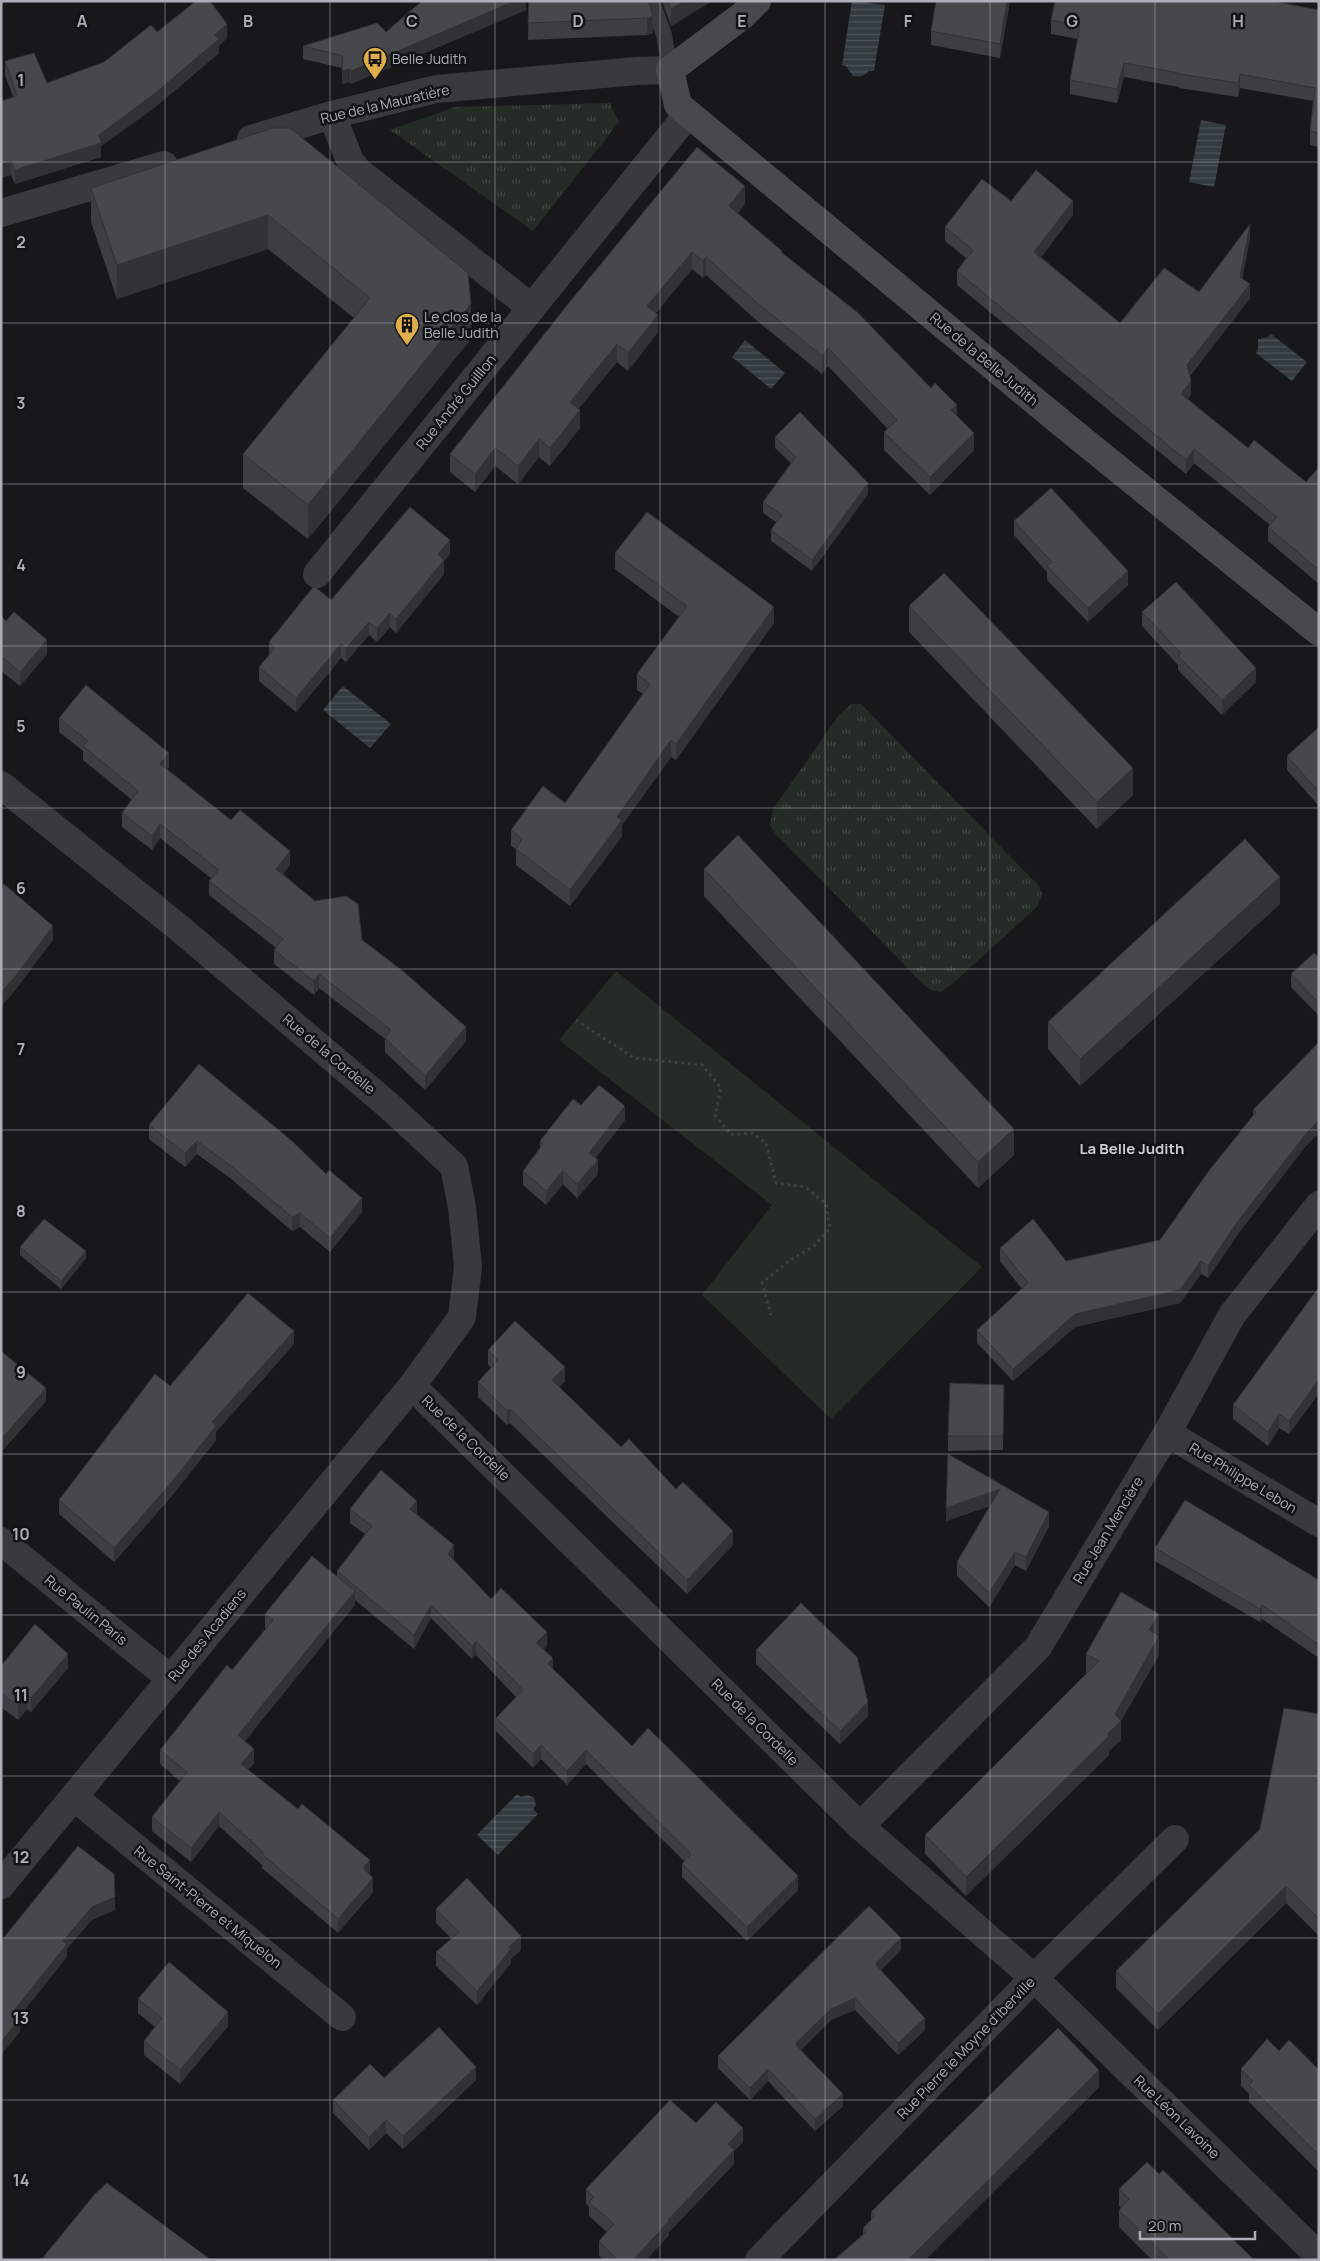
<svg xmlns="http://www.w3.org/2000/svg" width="1320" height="2261" font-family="Manrope,sans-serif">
<defs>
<pattern id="grass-tufts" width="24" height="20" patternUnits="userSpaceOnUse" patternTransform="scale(1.25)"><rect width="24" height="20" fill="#242c25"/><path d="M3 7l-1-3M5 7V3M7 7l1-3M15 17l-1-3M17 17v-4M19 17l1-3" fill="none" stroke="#414843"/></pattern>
<pattern id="water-rules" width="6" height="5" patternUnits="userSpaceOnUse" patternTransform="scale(1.25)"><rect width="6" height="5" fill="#333b41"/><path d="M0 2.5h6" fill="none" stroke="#4e555a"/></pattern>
</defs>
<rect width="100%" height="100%" fill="#18181a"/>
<!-- grass -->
<g fill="url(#grass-tufts)">
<path d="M610,103L619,122L533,231L390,130L455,107Z"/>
<path d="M851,704H861L1039,886L1042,894L1038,906L951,985L941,992L931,990L924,985L776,834L770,826L773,809L839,715Z"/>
</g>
<!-- green -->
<path fill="#242c25" d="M616,971L982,1267L831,1419L702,1295L772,1205L559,1040Z"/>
<!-- water -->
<g fill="url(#water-rules)">
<path d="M852,1L885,5L874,71H869C864,76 861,77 853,76L846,66L842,65Z"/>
<path d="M1201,120L1226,125L1214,187L1189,182Z"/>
<path d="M1271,334L1307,362L1292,381L1256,353L1258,349V339L1268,337Z"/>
<path d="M745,340L785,373L771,389L732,357Z"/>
<path d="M343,686L391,724L370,748L323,710Z"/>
<path d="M517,1794L521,1797L528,1795L534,1798L536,1805L533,1809L538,1814L498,1855L477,1835Z"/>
</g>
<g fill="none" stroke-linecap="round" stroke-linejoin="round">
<!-- path -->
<path stroke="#404145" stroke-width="3" stroke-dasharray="2.5 4" stroke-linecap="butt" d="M576,1020L634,1058L702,1065L721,1088L715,1115L731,1135L752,1133L766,1143L776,1183L805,1187L826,1204L830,1228L813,1247L790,1260L762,1283L771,1315"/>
<!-- lane -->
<path stroke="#393a3e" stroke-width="16" d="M652,1L664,35L670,70"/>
<!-- street -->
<g stroke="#393a3e" stroke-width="28">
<path d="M332,115L350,161L358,171L532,308"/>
<path d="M251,139L332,115L436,89L637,71L670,70"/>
<path d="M1,213L164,165"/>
<path d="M317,574L688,114"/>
<path d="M1,785L178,927L388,1105L454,1166L462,1207L468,1267L462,1317L412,1386L860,1826L1034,1978L1319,2256"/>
<path d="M1167,1433L1319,1523"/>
<path d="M1,1541L171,1679"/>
<path d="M74,1797L342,2017"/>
<path d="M860,1826L1038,1647L1167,1433L1232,1315L1319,1205"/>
<path d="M1,1885L412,1386"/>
<path d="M759,2260L1034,1978L1175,1839"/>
</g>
<!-- secondary -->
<path stroke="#48494e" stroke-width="28" d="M757,1L743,15L670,70L678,105L1059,421L1319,632"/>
</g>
<!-- wall -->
<g fill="#3d3e41">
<path d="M526,1V10L351,84L350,82L342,84V68L303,59V46L386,32Z"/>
<path d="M529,1H647L653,33L647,35L528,40Z"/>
<path d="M662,1H712L671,26Z"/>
<path d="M1010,1L1000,58L931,45V31Z"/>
<path d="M1319,10V147L1310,145V131L1313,101L1240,88L1238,97L1179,88V87L1124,77L1117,103L1070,94V80L1078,39L1051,34V20Z"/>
<path d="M157,32L227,38L219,46V53L154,108L101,146V157L15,184L11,175L1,178L13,97L5,75V61L47,83L104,62Z"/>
<path d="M273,128L471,339L308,539L243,488V454L354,318L268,249L117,299L91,222V188Z"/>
<path d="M1011,201L1073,215L1041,257L1120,323L1199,292L1250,238L1242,278L1250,298L1190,376L1191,395L1188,399L1248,448L1306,482L1319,467V584L1268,541V527L1270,525L1194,463L1186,474L957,285V271L966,258L945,241V227Z"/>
<path d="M745,204L738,213L782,253L957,416L974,450L930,495L884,450V432L888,429L828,366L822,374L755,319L706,275L703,278L692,269L656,313L658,332L628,371L617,362L578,409L580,428L550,466L539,457L518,484L495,466L475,492L450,472V454Z"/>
<path d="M775,437L868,494L812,571L771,541V530L776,522L763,513V502L791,463L775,448Z"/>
<path d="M1014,521L1128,585L1088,622L1047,580V572L1014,535Z"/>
<path d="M615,553L774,623L676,760L671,757L622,825V836L570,906L516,865V849L511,846V830L565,803L643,694L637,690V674L679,617L615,569Z"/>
<path d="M450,554L444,561V574L396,633L390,627L377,642L369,635L346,662L341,658L296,712L259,681V667L269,655V642L331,600Z"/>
<path d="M909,606L1133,795L1097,829L909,632Z"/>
<path d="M1142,612L1256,682L1222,715L1178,670V665L1142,626Z"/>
<path d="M1,616L47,654L20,686L1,671Z"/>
<path d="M59,718L169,767L167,769L231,820L290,865L283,874L362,940L466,1041L425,1090L385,1052V1039L319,988L314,995L274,964V950L276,948L209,895V881L212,879L160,838L152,850L122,827V813L132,800L83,760V751L59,732Z"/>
<path d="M1319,727V806L1287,770V756Z"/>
<path d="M704,869L1014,1155L978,1188L704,896Z"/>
<path d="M1280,904L1080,1086L1048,1049V1022Z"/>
<path d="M1319,957V1016L1291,987V974Z"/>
<path d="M199,1064L362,1212L330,1252L300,1227L292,1231L230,1178L197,1154L185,1167L149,1139V1125Z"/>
<path d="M581,1105L625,1120L595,1158L598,1174L577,1198L563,1184L546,1205L523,1185V1171L540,1148V1141Z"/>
<path d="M1253,1110L1305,1147L1238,1234L1208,1278L1201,1274L1180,1303L1075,1327L1013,1381L977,1343V1330L1022,1289L1000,1261V1248L1066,1261L1160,1240L1253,1116Z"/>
<path d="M20,1247L86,1258L61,1289L20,1255Z"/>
<path d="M1319,1287V1393L1289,1434L1279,1428L1268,1446L1233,1419V1405Z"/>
<path d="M294,1344L216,1432V1440L171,1497L114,1562L59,1514V1500L170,1386Z"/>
<path d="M488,1350L565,1381L559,1387L621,1447L676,1489L733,1545L687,1594L510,1423L507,1425L478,1397V1382L491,1368L488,1364Z"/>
<path d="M1,1351L46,1401L3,1450L1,1449Z"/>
<path d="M1004,1385L1003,1450L948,1451V1436Z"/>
<path d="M948,1454L1049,1526L1026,1571L1015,1565L989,1607L957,1576V1562L990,1506L946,1521Z"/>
<path d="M350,1509L417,1514L454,1558L453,1560L491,1599L547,1646L544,1649L553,1670L632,1746L798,1890L747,1941L682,1877V1864L684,1861L586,1764L567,1785L541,1759L533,1768L496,1731V1718L516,1697L476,1655L472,1659L431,1618L414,1649L355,1600V1605L245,1741L254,1763L248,1770L370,1874L373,1892L338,1933L262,1868V1865L219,1826L191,1862L152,1831V1817L180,1781L160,1764V1750L232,1670L266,1629L265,1628V1614L337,1576V1571L365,1534L350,1523Z"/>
<path d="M1155,1548L1319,1580V1658L1262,1619L1260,1622L1155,1561Z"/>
<path d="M1159,1633L1157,1635L1159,1655L1121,1721V1740L1109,1751V1755L966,1896L925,1854V1835L1087,1674L1086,1673V1654Z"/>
<path d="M756,1650L868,1716L840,1744L756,1664Z"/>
<path d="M1,1666L68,1668L31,1712L27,1709L18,1720L2,1708H1Z"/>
<path d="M1319,1714V1936L1286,1903L1158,2030L1116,1988V1971L1260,1829Z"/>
<path d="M436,1909L521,1950L511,1959V1963L477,2005L436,1966V1952L452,1939L436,1923Z"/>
<path d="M901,1950L881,1970L925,2030L898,2055L855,2010L831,2020L801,2050L843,2106L815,2131L768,2081L750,2100L718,2068V2056Z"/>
<path d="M138,1999L228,2026L180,2084L144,2055V2041L155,2027L138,2013Z"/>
<path d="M1279,2051L1319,2070V2172L1249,2102V2094L1241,2086V2069Z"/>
<path d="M384,2078L476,2080L403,2149L386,2133L369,2150L333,2113V2100Z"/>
<path d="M1099,2087L925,2260H834L863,2235V2228L871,2220V2212Z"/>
<path d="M696,2123L743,2142L734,2151V2164L669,2232V2235L646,2260H603L599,2255V2241L607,2232L589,2216V2207L586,2203V2189Z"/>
<path d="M1159,2174L1254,2260H1152L1119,2227V2210L1121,2208L1119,2206V2189Z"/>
</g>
<!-- shaded-wall -->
<g fill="#323235">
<path d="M515,1H526V10L351,84V71Z"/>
<path d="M685,1H712L671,26V9Z"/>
<path d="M1007,1H1010L1000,58V44Z"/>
<path d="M653,16V33L647,35V18Z"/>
<path d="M227,24V38L219,46V53L154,108L101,146V157L15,184V170L99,135Z"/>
<path d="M1124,63V77L1117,103V89Z"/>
<path d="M350,69V82L342,84V71Z"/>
<path d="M1240,74V88L1238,97V83Z"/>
<path d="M11,161V175L1,178V164Z"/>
<path d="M745,186V204L729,224V206Z"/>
<path d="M1073,201V215L1034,266V252Z"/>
<path d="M268,215V249L117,299V265Z"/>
<path d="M1250,224V238L1240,291V277Z"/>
<path d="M692,252V269L647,324V306Z"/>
<path d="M706,257V275L703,278V261Z"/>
<path d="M1250,284V298L1187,379V365Z"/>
<path d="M471,304V339L308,539V505Z"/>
<path d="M658,315V332L628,371V353Z"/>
<path d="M617,344V362L570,419V402Z"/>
<path d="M828,348V366L822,374V356Z"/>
<path d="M1191,381V395L1181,408V394Z"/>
<path d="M957,405V422L951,410Z"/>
<path d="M580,410V428L550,466V448Z"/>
<path d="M974,433V450L930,495V477Z"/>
<path d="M539,439V457L518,484V466Z"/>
<path d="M495,448V466L475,492V474Z"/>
<path d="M1194,449V463L1186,474V460Z"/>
<path d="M868,483V494L812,571V560Z"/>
<path d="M450,540V554L444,561V574L396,633V619L438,554Z"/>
<path d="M1128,571V585L1088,622V608Z"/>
<path d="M774,607V623L676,760V744Z"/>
<path d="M390,613V627L377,642V628Z"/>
<path d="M369,622V635L346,662V648Z"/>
<path d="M47,640V654L20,686V672Z"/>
<path d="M341,644V658L296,712V698Z"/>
<path d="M1256,668V682L1222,715V700Z"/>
<path d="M671,740V757L622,825V836L570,906V890L617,817Z"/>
<path d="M169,753V767L160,778V764Z"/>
<path d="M1133,768V795L1097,829V802Z"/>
<path d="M160,824V838L152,850V836Z"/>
<path d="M290,851V865L276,883V869Z"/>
<path d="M1280,877V904L1080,1086V1059Z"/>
<path d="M53,926V940L17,988L1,1007V993Z"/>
<path d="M319,974V988L314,995V981Z"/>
<path d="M466,1027V1041L425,1090V1076Z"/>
<path d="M625,1106V1120L589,1167V1153Z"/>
<path d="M1319,1120V1133L1305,1147L1238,1234L1208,1278V1266L1238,1221L1305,1135Z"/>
<path d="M1014,1129V1155L978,1188V1162Z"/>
<path d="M197,1141V1154L185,1167V1153Z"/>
<path d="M598,1160V1174L577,1198V1184Z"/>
<path d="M563,1171V1184L546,1205V1191Z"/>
<path d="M362,1198V1212L330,1252V1238Z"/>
<path d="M300,1213V1227L292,1231V1217Z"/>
<path d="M86,1251V1258L61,1289V1281Z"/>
<path d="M1201,1261V1274L1180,1303L1075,1327L1013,1381V1369L1075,1314Z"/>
<path d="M294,1331V1344L216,1432V1440L171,1497L114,1562V1548L212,1422Z"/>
<path d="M565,1367V1381L552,1394V1380Z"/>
<path d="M1319,1379V1393L1289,1434V1421Z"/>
<path d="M46,1388V1401L3,1450V1437Z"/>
<path d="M510,1409V1423L507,1425V1411Z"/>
<path d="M1279,1414V1428L1268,1446V1432Z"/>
<path d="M1000,1489V1502L946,1521V1508Z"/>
<path d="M417,1501V1515L410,1509Z"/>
<path d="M1049,1512V1526L1026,1571V1557Z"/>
<path d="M733,1531V1545L687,1594V1580Z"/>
<path d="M454,1545V1558L448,1568V1554Z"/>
<path d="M1015,1552V1565L989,1607V1593Z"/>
<path d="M355,1591V1605L238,1749V1735Z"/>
<path d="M431,1605V1618L414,1649V1635Z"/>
<path d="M1262,1605V1619L1260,1622V1609Z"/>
<path d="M1159,1614V1633L1149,1649V1630Z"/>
<path d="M547,1632V1646L536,1656V1643Z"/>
<path d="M1159,1636V1655L1121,1721V1740L1109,1751V1755L966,1896V1877L1107,1734L1115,1714Z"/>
<path d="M476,1641V1655L472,1659V1646Z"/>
<path d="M68,1654V1668L31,1712V1698Z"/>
<path d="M553,1658V1672L548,1664Z"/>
<path d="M1,1694H2L1,1708Z"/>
<path d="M27,1695V1709L18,1720V1706Z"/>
<path d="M868,1702V1716L840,1744V1731Z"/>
<path d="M541,1745V1759L533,1768V1754Z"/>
<path d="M254,1749V1763L241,1778V1764Z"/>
<path d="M586,1750V1764L567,1785V1771Z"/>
<path d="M219,1812V1826L191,1862V1848Z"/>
<path d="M252,1839L251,1841L250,1854V1840Z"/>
<path d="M370,1860V1874L363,1882V1868Z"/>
<path d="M798,1876V1890L747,1941V1927Z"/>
<path d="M373,1878V1892L338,1933V1919Z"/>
<path d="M1286,1886V1903L1158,2030V2014Z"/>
<path d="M115,1897V1910L92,1920L67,1949V1957L12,2026V2013L63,1941L92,1907Z"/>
<path d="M521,1936V1950L511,1959V1963L477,2005V1991L509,1947Z"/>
<path d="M901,1938V1950L875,1975V1964Z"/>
<path d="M855,1998V2010L831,2020L795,2056V2044L831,2009Z"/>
<path d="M228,2012V2026L180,2084V2070Z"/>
<path d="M925,2018V2030L898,2055V2043Z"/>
<path d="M20,2019V2032L1,2055V2042Z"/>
<path d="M476,2067V2080L403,2149V2136Z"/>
<path d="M768,2069V2081L750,2100V2088Z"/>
<path d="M1099,2070V2087L925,2260H908Z"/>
<path d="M843,2094V2106L815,2131V2119Z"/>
<path d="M386,2120V2133L369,2150V2137Z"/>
<path d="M743,2128V2142L734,2151V2164L669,2232V2235L646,2260H633L668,2220L728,2144Z"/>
</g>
<!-- building -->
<g fill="#47484c" stroke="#323235">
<path d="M196,1H210L227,24L215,35L219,39L154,94L99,135L101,143L15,170L11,161L1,164V101L17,96L5,61L34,53L47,83L104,62L151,25L157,32Z"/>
<path d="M422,1H515L351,71L350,69L342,71L343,56L303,46L377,23L386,32Z"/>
<path d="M529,1H648L653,16L647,18L528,23Z"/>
<path d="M668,1H685L671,9Z"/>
<path d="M936,1H1007L1000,44L931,31Z"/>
<path d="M1055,1H1272L1319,10V133L1310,131L1315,88L1240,74L1238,83L1179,74V73L1124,63L1117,89L1070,80L1080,26L1051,20Z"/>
<path d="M273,128H290L468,273L471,304L308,505L243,454L370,298L268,215L117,265L91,188Z"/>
<path d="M697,147L745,186L729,206L782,251L781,252L857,312L931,388L935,383L957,405L951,410L974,433L930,477L884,432L897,420L828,348L822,356L755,301L706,257L703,261L692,252L647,306L658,315L628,353L617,344L570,402L580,410L550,448L539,439L518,466L495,448L475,474L450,454L568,304Z"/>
<path d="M1036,170L1073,201L1034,252L1120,323L1164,268L1199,292L1250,224L1240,277L1250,284L1187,365L1191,381L1181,394L1248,448L1254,440L1306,482L1319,467V570L1268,527L1277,517L1194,449L1186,460L957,271L973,250L945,227L982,179L1011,201Z"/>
<path d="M800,412L868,483L812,560L771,530L782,515L763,502L796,457L775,437Z"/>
<path d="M1051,488L1128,571L1088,608L1047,566L1052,562L1014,521Z"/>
<path d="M410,507L450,540L438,554L444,560L396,619L390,613L377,628L369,622L346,648L341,644L296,698L259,667L275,648L269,642L314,586L331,600Z"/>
<path d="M647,512L774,607L676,744L671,740L617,817L622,820L570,890L516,849L522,839L511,830L543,786L565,803L650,684L637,674L687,606L615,553Z"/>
<path d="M944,573L1133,768L1097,802L909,606Z"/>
<path d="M1176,582L1256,668L1222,700L1178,656L1181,653L1142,612Z"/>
<path d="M14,612L47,640L20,672L1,656V616L6,621Z"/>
<path d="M86,685L169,753L160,764L231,820L240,810L290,851L276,869L315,901L346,896L358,904L362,940L403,971L466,1027L425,1076L385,1038L391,1030L319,974L314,981L274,950L283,939L209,881L219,870L160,824L152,836L122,813L138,791L83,746L88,741L59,718Z"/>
<path d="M1319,727V792L1287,756Z"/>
<path d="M738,835L1014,1129L978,1162L704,869Z"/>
<path d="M1245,839L1280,877L1080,1059L1048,1022Z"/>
<path d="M4,884L53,926L17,974L1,993V888Z"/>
<path d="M1314,953L1319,957V1003L1291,974Z"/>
<path d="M1319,1042V1120L1305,1135L1238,1221L1208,1266L1201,1261L1180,1290L1075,1314L1013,1369L977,1330L1028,1283L1000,1248L1033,1219L1066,1261L1160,1240L1208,1172L1256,1112L1253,1110Z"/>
<path d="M199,1064L292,1141L326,1174L329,1170L362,1198L330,1238L300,1213L292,1217L230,1165L197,1141L185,1153L149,1125Z"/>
<path d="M599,1085L625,1106L589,1153L598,1160L577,1184L563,1171L546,1191L523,1171L543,1144L540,1141L573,1099L581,1105Z"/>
<path d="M44,1219L86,1251L61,1281L20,1247Z"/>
<path d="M1319,1287V1379L1289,1421L1279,1414L1268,1432L1233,1405Z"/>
<path d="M248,1293L294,1331L212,1422L216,1426L171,1483L114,1548L59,1500L155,1374L170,1386Z"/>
<path d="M515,1321L565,1367L552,1380L621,1447L629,1439L676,1489L683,1482L733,1531L687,1580L510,1409L507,1411L478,1382L498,1360L488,1350Z"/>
<path d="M1,1351L46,1388L3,1437L1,1435Z"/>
<path d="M950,1383L1004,1385L1003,1436H948Z"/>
<path d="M948,1454L1049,1512L1026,1557L1015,1552L989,1593L957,1562L1000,1489L946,1508Z"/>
<path d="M381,1470L417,1501L410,1509L454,1545L448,1554L491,1599L501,1588L547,1632L536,1643L553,1658L548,1664L632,1746L648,1728L798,1876L747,1927L682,1864L691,1854L586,1750L567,1771L541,1745L533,1754L496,1718L523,1690L476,1641L472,1646L431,1605L414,1635L337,1571L372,1526L350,1509Z"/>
<path d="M1185,1500L1319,1580V1645L1262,1605L1260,1609L1155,1548Z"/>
<path d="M312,1556L355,1591L238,1735L254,1749L241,1764L298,1809L302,1804L370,1860L363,1868L373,1878L338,1919L262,1854L263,1852L251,1841L252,1839L250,1840L219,1812L191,1848L152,1817L187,1772L160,1750L227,1665L232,1670L273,1620L265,1614Z"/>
<path d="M1121,1592L1159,1614L1149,1630L1159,1636L1115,1714L1121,1721L1107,1734L1109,1736L966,1877L925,1835L1099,1661L1086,1654Z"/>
<path d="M801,1603L857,1657L868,1702L840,1731L756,1650Z"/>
<path d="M35,1624L68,1654L31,1698L27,1695L18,1706L2,1694H1V1666Z"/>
<path d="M1284,1708L1319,1714V1828L1318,1834L1319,1833V1919L1286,1886L1158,2014L1116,1971L1260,1829Z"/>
<path d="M78,1846L114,1874L115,1897L92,1907L63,1941L67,1944L12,2013L20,2019L1,2042V1941Z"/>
<path d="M467,1878L521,1936L509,1947L511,1949L477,1991L436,1952L459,1932L436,1909Z"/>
<path d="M869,1906L901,1938L875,1964L925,2018L898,2043L855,1998L831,2009L795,2044L843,2094L815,2119L768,2069L750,2088L718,2056Z"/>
<path d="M169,1962L228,2012L180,2070L144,2041L162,2018L138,1999Z"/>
<path d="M439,2027L476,2067L403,2136L386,2120L369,2137L333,2100L370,2064L384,2078Z"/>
<path d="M1058,2028L1099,2070L908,2260H834L866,2232L863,2228L875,2216L871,2212Z"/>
<path d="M1267,2039L1279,2051L1289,2040L1319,2070V2155L1249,2085L1253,2081L1241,2069Z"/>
<path d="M670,2100L696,2123L716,2102L743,2128L728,2144L734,2150L668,2220L669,2221L633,2260H618L599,2241L614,2224L589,2202L594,2197L586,2189Z"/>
<path d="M1147,2162L1159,2174L1163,2170L1254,2260H1169L1119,2210L1129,2199L1119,2189Z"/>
<path d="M107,2183L211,2260H41L94,2195Z"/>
</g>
<!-- grid -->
<path fill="none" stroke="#acafb8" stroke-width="1" stroke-opacity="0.55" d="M165,1V2260M330,1V2260M495,1V2260M660,1V2260M825,1V2260M990,1V2260M1155,1V2260M1,162H1319M1,323H1319M1,484H1319M1,646H1319M1,808H1319M1,969H1319M1,1130H1319M1,1292H1319M1,1454H1319M1,1615H1319M1,1776H1319M1,1938H1319M1,2100H1319"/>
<!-- icons -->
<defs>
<symbol id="bus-pin" viewBox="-11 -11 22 30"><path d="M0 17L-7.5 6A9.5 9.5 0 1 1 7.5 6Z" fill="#dfae4b" stroke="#131315"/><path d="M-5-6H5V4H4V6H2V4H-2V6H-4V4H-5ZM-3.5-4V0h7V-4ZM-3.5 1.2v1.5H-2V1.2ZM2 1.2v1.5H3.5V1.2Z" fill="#111"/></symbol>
<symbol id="building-pin" viewBox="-11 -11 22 30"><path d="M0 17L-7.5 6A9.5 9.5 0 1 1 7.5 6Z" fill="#dfae4b" stroke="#131315"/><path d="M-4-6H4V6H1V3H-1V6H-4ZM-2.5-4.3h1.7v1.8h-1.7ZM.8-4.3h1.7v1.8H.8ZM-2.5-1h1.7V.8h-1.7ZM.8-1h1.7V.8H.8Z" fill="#111"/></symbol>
</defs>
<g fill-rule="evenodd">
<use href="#bus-pin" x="361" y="45" width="28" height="38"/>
<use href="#building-pin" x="393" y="311" width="28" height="38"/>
</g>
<g text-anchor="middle" stroke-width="5" stroke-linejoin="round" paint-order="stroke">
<!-- poi labels -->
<g font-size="14" fill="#acafb8" stroke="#131315" text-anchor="start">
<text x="392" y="64">Belle Judith</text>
<text x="424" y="322">Le clos de la<tspan x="424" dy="16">Belle Judith</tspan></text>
</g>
<!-- street labels -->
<g font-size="14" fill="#acafb8" stroke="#131315">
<text transform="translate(385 104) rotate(-13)" y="5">Rue de la Mauratière</text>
<text transform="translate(984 359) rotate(40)" y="5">Rue de la Belle Judith</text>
<text transform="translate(456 402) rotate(-51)" y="5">Rue André Guilllon</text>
<text transform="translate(329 1054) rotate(40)" y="5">Rue de la Cordelle</text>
<text transform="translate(466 1438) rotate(44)" y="5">Rue de la Cordelle</text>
<text transform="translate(1243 1478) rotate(31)" y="5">Rue Philippe Lebon</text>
<text transform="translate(1108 1530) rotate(-59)" y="5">Rue Jean Mencière</text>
<text transform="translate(86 1610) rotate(39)" y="5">Rue Paulin Paris</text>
<text transform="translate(207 1635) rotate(-51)" y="5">Rue des Acadiens</text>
<text transform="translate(755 1722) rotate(45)" y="5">Rue de la Cordelle</text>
<text transform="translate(208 1907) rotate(39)" y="5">Rue Saint-Pierre et Miquelon</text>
<text transform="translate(966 2048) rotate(-46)" y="5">Rue Pierre le Moyne d'Iberville</text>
<text transform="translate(1177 2117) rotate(44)" y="5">Rue Léon Lavoine</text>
</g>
<!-- neighbourhood labels -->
<g font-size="15" font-weight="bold" fill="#ccced5" stroke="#131315">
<text x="1132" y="1154">La Belle Judith</text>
</g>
</g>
<g font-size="16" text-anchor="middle" font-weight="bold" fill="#acafb8" stroke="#131315" stroke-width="5" stroke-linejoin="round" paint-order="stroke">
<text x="82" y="27">A</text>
<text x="248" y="27">B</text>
<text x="412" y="27">C</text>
<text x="578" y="27">D</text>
<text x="742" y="27">E</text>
<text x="908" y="27">F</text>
<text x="1072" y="27">G</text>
<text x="1238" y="27">H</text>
<text x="21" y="86">1</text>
<text x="21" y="248">2</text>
<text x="21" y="409">3</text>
<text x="21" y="571">4</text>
<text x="21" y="732">5</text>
<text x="21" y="894">6</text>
<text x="21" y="1055">7</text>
<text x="21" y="1217">8</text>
<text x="21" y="1378">9</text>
<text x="21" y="1540">10</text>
<text x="21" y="1701">11</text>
<text x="21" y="1863">12</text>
<text x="21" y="2024">13</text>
<text x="21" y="2186">14</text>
</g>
<!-- border -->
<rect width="1320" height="2261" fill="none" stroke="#acafb8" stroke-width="5"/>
<!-- scale -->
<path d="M1140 2231v8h115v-8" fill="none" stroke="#acafb8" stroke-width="2.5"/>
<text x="1148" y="2231" font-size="15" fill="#acafb8" stroke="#131315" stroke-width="4" paint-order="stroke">20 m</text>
</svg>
